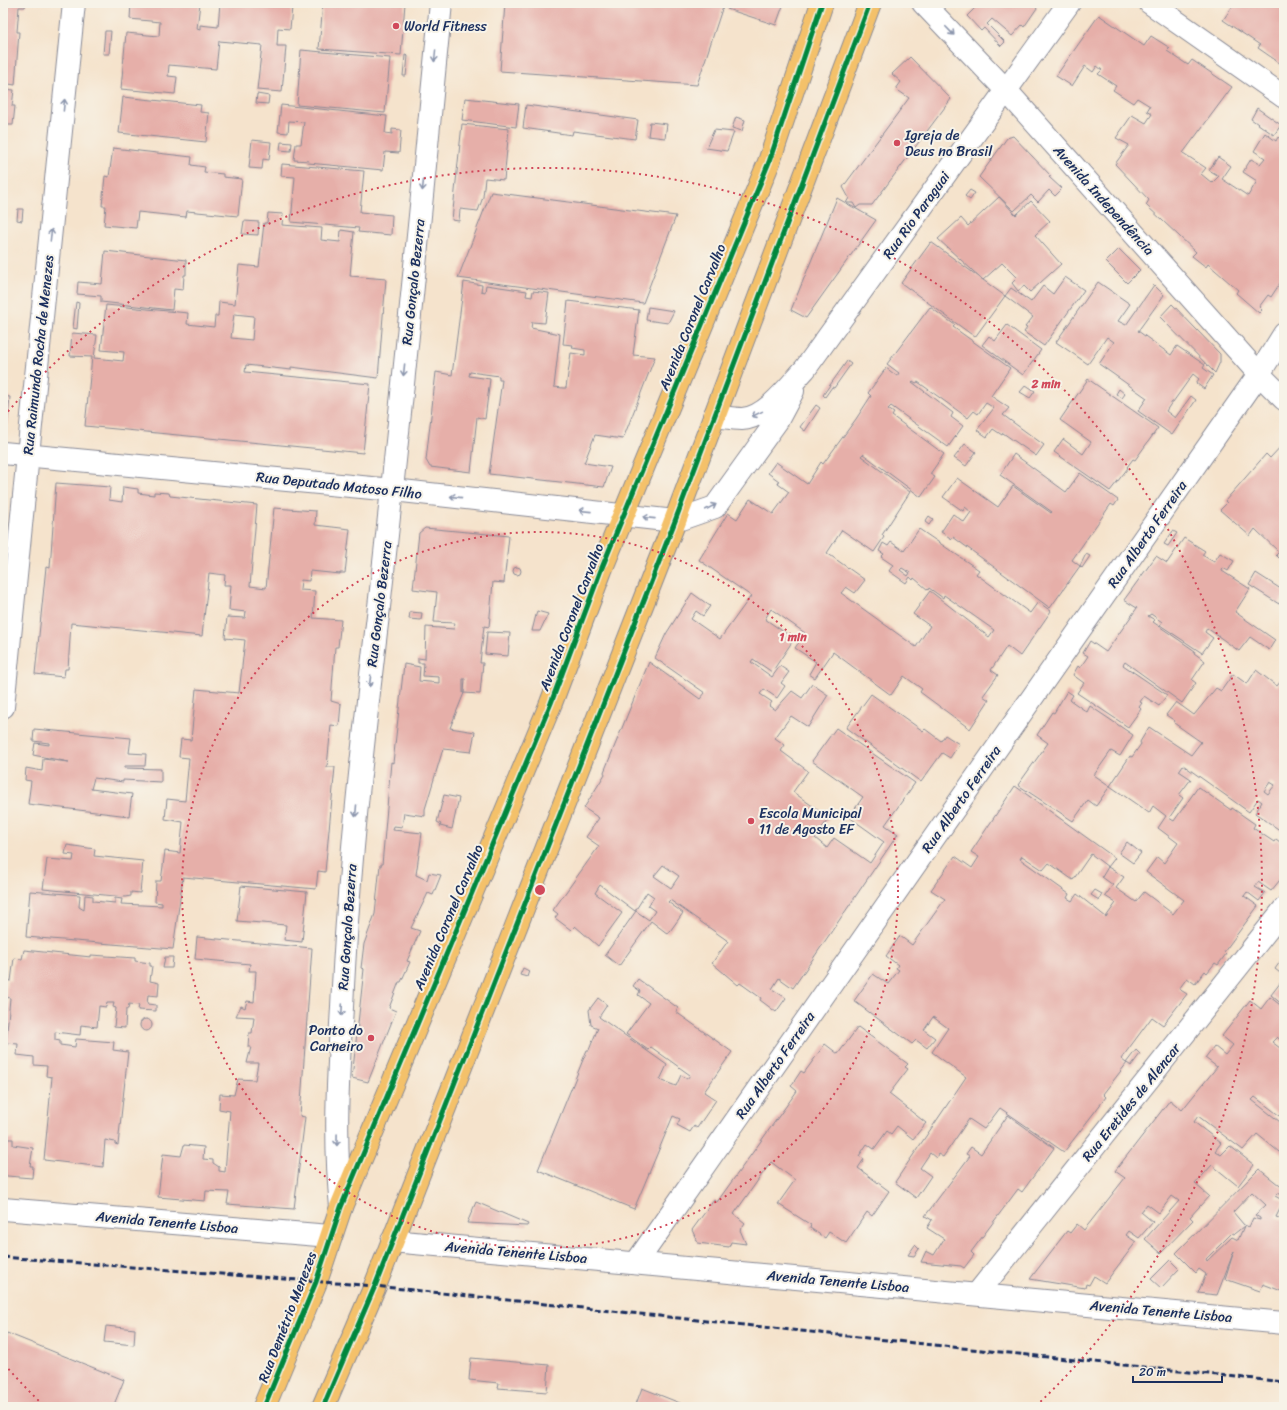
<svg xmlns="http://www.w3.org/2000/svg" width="1287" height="1410" font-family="Sriracha,sans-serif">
<rect width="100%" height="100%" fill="#f7f3e8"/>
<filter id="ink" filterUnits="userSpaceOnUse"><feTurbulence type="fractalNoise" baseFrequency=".025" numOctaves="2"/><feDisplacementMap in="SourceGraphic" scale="8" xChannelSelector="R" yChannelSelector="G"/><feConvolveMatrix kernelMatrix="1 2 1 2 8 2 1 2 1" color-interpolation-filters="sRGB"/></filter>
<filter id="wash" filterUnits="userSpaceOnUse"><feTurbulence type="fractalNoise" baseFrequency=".012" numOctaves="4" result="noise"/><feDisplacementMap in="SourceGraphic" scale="16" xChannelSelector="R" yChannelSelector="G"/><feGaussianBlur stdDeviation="0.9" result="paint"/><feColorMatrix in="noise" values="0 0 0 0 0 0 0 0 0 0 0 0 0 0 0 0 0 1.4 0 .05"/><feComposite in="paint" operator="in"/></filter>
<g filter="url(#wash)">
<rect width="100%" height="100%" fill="#f5e3cc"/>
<g id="blocks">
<!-- building -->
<g fill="#e6afa9" fill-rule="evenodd">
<path d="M3,3H26L25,7H19L17,32H19L15,85L3,83Z"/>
<path d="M131,3H200L197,29L200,30V25L218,27L220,3L255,5V3H267L292,7L290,29L278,28L277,46H286L282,92L257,90L262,45L219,41L216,69L169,65L168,76L177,77L175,94L121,89L126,33L159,36L160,22L130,19Z"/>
<path d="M323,3H405L401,55L319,49Z"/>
<path d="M505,3H724L697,85L500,71Z"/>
<path d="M729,3H784L776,25L727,9Z"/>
<path d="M980,3H1032L1037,8L1024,27L1022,25L1012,36L992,19L987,24L1005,42L1001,46L984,28L981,31L967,16Z"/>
<path d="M1235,3H1284V66L1258,48L1260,45L1223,20Z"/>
<path d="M1099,15L1144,46L1151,36L1170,48L1167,51L1188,65L1192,60L1232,87L1183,153L1206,168L1201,174L1212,183L1219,176L1209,170L1218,157L1231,166L1222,179L1248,196L1257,181L1243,172L1251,159L1260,164L1265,158L1254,151L1265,133L1276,141L1278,137L1284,141V277L1271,297L1268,295L1259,307L1262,310L1259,313L1236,293L1238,290L1208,264L1206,267L1192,256L1196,252L1146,205L1149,200L1115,164L1129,145L1116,138L1132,115L1146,123L1152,114L1147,111L1150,106L1137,98L1133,103L1113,90L1116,86L1098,74L1102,70L1097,66L1093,72L1085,66L1072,86L1056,76Z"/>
<path d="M105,31H111L109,54H103Z"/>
<path d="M301,50L390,58L385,113L297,105Z"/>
<path d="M405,55L408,56L406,76H403Z"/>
<path d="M910,57L951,99L872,205H860L856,208L853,203H846L849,198L843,187L909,98L896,89L901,82L892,74Z"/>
<path d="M3,89L14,90L12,106H15L13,125H3Z"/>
<path d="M257,94L269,96L268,104L256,103Z"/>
<path d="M123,97L201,105L200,112L209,113L206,142L119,133Z"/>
<path d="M465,98L519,104L516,127L462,120Z"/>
<path d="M281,105L387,116L385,133L392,134V129L401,130L399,153L385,152L383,170L308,163L309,161L294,160L296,144H301L304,122L289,121L288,133L278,132Z"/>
<path d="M526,105L638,120L635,139L573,131L572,135L523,128Z"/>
<path d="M1257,108L1281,125L1274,135L1251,119Z"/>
<path d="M736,117L745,120L742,131L732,128Z"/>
<path d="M650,122L667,124L665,138L648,136Z"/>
<path d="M462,124L509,129L504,180L485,178L483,197L478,211L460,209L459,221L452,220Z"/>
<path d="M714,130L734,132L727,151L706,148Z"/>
<path d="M1013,136L1051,176L1049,177L1062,189L1055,196L1049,190L1038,202L1031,195L1014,211L979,177L1007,138Z"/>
<path d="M252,140L271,142L269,160L263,159L262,169L249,168Z"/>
<path d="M281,142L292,143L291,151L280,150Z"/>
<path d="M113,148L192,157L191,165L205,167L204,172L223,174V177L242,179L238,216L187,211L186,217L138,212L136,228L104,225L106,206H102L105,176L109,177Z"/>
<path d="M282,164L364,171L360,212L392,215L391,235L358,232L359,228L291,222L295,177L281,176Z"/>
<path d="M3,166H6L4,190H3Z"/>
<path d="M970,190L975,193L970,200L965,196Z"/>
<path d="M3,192H6L4,217H3Z"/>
<path d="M491,192L676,216L643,303L458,278Z"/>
<path d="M999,197L1016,215L1031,201L1050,221L1035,235L1061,264L1030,292L1024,286L1018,291L1012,283L1017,278L1002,263L983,280L938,239L961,218L968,226Z"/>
<path d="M837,198L876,220L806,318L791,310Z"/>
<path d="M18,209H23L22,221L17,220Z"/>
<path d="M268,213L283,214L282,225L322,228L321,240L340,242L341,230L354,232L350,276L386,279L378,378L291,367V370L246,365L245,372L370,384L363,453L85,426L92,357L70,356L72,333L97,335L94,358L123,361L124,352L101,350L106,305L188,313L187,324L214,327L215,316H218L219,302L235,304L239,265L259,267L264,223H267ZM234,314L254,316L252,340L231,338Z"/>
<path d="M244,221L259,222L258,235L242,234Z"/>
<path d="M931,242L1005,296L1011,288L1031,302L1043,286L1053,294L1065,277L1084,290L1044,346L1024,332L1027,328L1025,327L1033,317L1005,296L975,337L901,283Z"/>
<path d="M1119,249L1140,270L1127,283L1106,262Z"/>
<path d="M105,251L186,260V275H184L183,290L174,289L172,310L101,302V296L77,294L78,282L102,284Z"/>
<path d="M464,282L482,285L481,291L485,292L486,285L527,291L526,296L532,297L533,291L549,293L545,323L532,322L531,328L560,334L554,387L563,388H566L571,353L585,355V350L572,348L573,345L563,344L568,301L639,310L633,355L655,357L623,439L595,435L584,463L611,467L604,487L489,474L502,380H499V376L470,372L469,376L490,379L485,419L477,417L471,472L430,467L426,460L436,372L452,375Z"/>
<path d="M1098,282L1130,304L1118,321L1126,325L1154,285L1164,295L1138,331L1171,355L1177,346L1205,365L1203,368L1213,375L1204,389L1196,383L1199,379L1193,374L1173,402H1172L1166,411L1175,418L1191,396L1196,400L1172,435L1138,411L1147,398L1099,364L1114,342L1107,337L1088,364L1056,342Z"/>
<path d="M76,302L79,303L77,329L73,328Z"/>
<path d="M1172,304L1220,354V362L1215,373L1160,317Z"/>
<path d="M648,307L674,311L668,323L646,320Z"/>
<path d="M930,307L955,325L953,327L1010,368L991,396L1009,408L1003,415L1044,445L1036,456L1003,433L1002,435L993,429L987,437L977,430L994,408L986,403L978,414L974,411L968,418L918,382L916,383L913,381L912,382L953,413L951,417L963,426L948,447L891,406L888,409L894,413L892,416L944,454L930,474L935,477L921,497L863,454L861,456L910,492L882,535L884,537L874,552L842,530L827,553L865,580L855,593L846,587L841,593L916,647L930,626L913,614L930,591L989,637L994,630L944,595L943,598L929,588L928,590L914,578L913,580L910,577L906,583L889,571L893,565L881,557L884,554L879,551L883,543L888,546L891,542L904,551L919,529L979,570L976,574L1030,613L1038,602L1051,611L1020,656L1007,646L991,670L998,675L983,696L989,700L970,729L920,692L922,689L904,676L891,695L833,652L815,678L809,674L816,662L795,648L805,633L771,609L765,619L794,639L772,672L753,659L751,662L772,677L780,666L789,672L781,683L785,686L777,698L764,689L760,694L772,702L769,706L775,710L792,691L802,698L812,684L828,695L808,727L791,716L775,738L785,745L781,751L808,771L793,792L829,818L815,838L827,848L834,838L870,863L884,842L849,817L863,797L812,761L836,728L915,783L885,825L898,834L793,988L779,978L772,989L786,998L776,1012L760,1000L761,998L740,983L738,985L712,963L728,941L670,900L668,902L683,913L668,934L651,921L619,966L605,955L636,911L649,920L655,911L648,906L654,897L647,892L635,911L600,885L595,893L622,913L598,946L575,926L571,930L555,918L558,914L553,910L599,846L586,837L599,818L584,808L605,774L604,772L649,662L700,699L705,693L655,658L666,634L692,593L710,606L703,616L696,611L691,619L720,639L751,596L699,560L728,513L737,519L750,499L773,514L789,492L778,484L779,481L768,473L776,462L807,484L821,462L823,464L856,419L871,396L868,393L886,368L897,376L899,373L887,364ZM902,568L910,573L908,576L900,570ZM663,865L679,876L671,888L654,876Z"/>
<path d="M1007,325L1041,350L1023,375L982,345L989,336L995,341Z"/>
<path d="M847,361L851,364L834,388L832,387L825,397L823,395Z"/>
<path d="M1088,379L1158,428L1135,460L1133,459L1127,467L1128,468L1110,491L1054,452L1063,439L1083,454L1091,442L1060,420Z"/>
<path d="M1026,385L1035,391L1030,398L1020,392Z"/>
<path d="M1119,389L1125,394L1122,398L1116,394Z"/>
<path d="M3,396L10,397L7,425L3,424Z"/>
<path d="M816,405L820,408L805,431L800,427Z"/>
<path d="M1284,443V557L1282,555L1279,558L1276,555L1279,552L1255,529L1250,536L1220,510L1227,503L1225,501L1266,454L1270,458Z"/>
<path d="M965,444L976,452L966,466L954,458Z"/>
<path d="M1014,454L1066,492L1080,473L1118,500L1114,506L1111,504L1072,560L1080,566L1086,554L1090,556L1082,568L1080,566L1050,608L953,537L952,539L941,532L953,514L964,522L971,512L965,507L963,511L943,497L957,478L998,507L1013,486L1051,513L1052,512L1000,475Z"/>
<path d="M56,483L110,487L109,500L122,502L123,487L138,489V493L154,495V492L169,493L170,496L257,505L250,586L266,588L274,508L316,511L315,525L350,529L345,573H340V574L310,571L309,581L301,580L300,590L315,591L313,618L341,620L338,647H335L331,701L341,704L339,726L331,725L327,767H335L325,872L318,871L316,889L183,877L173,949L26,937L30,891L80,895L79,907L84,910L85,895L93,896V901L115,903V898L122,899L121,904L162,906V903L155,902L156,881H161L165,851L180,853L183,822L165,819L167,799L185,801L189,758L179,757L181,739L191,740L196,689L239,693L245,640L225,638L227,617L245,618L246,612L229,610L231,585H224L225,575L209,573L202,636L71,623L68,669H65L64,677L35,674L46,567L50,568Z"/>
<path d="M929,516L933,519L929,525L925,522Z"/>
<path d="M425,528L509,536L504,583L493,582L489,627L484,626L480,663H483L480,694L464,693L465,679H463V693H464L450,728L475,732L471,752L443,749L425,809V816L404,813L402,827L394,826L393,830L422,833L416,875L427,880L429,873L441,875L433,895L428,893L411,928L420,931L407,961L410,962L401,982H399L389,1008L396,1011L368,1082L352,1078L364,969L361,968L364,944L375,914L380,865H382L391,762L393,763L404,664L420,667L419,681L439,683V677L423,676L424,663H418V658L425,659L426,627L454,629L455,623L434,622L437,592L413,589L419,533Z"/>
<path d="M1173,531L1177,533L1168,546L1164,544Z"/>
<path d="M1184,538L1205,551L1202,555L1214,562L1220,553L1234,561L1228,571L1223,568L1222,571L1250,589L1235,612L1275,640L1269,650L1250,637L1239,651L1207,628L1205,632L1213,638L1202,653L1160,625L1162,622L1151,614L1148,616L1155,620L1153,622L1195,651L1194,653L1205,661L1192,680L1196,683L1182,703L1125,662L1123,665L1167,695L1159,706L1144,696L1140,702L1142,703L1139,707L1141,709L1128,727L1077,693L1084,683L1073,675L1078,666L1080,668L1088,656L1083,653L1090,641L1106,652L1137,608L1124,600L1156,556L1167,563Z"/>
<circle cx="517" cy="571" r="4"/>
<path d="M1256,573L1284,591V597L1279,604L1249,585Z"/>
<path d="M537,611L548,614L540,631H532Z"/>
<path d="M410,612L422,613L421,620L409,619Z"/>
<path d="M487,632L510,633L508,656L485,654Z"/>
<path d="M1256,670L1277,686L1284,677V833L1255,813L1262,802L1258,799L1249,812L1183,765L1179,771L1191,779L1179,795L1183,798L1169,818L1174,821L1198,787L1231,810L1232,808L1255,824L1253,828L1274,842L1276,839L1284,845V875L1271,891L1258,882L1255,887L1265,893L1259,901L1247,892L1244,896L1258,906L1224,952L1226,954L1218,965L1215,963L1207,973L1205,971L1195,984L1187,978L1179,989L1187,994L1163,1025L1152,1017L1121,1059L1126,1063L1136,1050L1140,1054L1131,1066L1127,1063L1103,1094L1106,1097L1064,1152L1000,1108L984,1129L969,1119L943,1157L938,1154L936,1158L930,1153L920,1168L931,1176L916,1198L895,1182L966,1077L932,1052L948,1028L933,1017L924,1030L935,1038L927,1048L916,1040L912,1044L854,1001L873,974L888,984L899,970L896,968L898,965L886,956L900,936L912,945L945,899L931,890L955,856L972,868L979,857L971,852L1015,786L1115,858L1108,867L1091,854L1073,880L1049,863L1043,870L1022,856L1020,859L1069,894L1067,898L1072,901L1077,894L1106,917L1116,903L1105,896L1113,885L1102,877L1108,867L1124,877L1116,888L1136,902L1144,892L1173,914L1184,900L1146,872L1157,857L1164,863L1178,843L1158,828L1166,816L1153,806L1149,813L1110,786L1130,756L1132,757L1141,744L1140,742L1149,727L1191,755L1201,742L1174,723L1175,721L1166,715L1176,702L1194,715L1216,688L1221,691L1233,674L1247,684ZM1270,782L1275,785L1268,794L1264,791Z"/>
<path d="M1067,691L1073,695L1070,700L1087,712L1090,706L1133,735L1120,756L1111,751L1094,775L1110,786L1096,806L1088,800L1073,821L1018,785L1048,743L1037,735L1052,712L1054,713Z"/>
<path d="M871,694L923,731L925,729L941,741L945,735L959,744L950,758L942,753L921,782L846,728Z"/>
<path d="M34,729L131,738L129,753L146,754L145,766H124V768L161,769V782L123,780V782L94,778L91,789L132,794L129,816L28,804L31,781L25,780L26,768L42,771L43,759L69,762L33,755L35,743L49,745V743L33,741Z"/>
<path d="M444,795L459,798L452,829L440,826L441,824L437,822Z"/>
<path d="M1127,842L1141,853L1133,863L1119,853Z"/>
<path d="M67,845L95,849L94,856L143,861L140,893L131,892V896L125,897L43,889L47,859L73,861L74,855L65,854Z"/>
<path d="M241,886L307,892L302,942L284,940L286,925L237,921Z"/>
<path d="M1095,890L1102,894L1099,900L1091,895Z"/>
<path d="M197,937L312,948L300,1116L305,1117L294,1209L227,1204L229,1192L206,1191L205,1201L158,1197L163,1154L181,1156L184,1145L204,1147L203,1159L213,1160V1163L219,1167V1171L225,1172L230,1111L219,1109L220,1094L234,1095L238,1079L255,1080L258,1063H247L251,1047H248L249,1033H252L254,1017L236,1016L241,1006L245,1008L247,1001L254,1002L256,971H249L250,964L195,959Z"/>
<path d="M24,950L91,957V955L135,958V961L150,963V966H152L150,981L159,983L158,996L148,995L147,1004L156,1005V1011L138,1010L139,1005L129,1004L128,1009H126L125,1028L114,1027L116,1008L113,1007L114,1003H107L106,1007L99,1006L97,1027L81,1025L80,1035L55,1032V1040L60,1041V1045L75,1047L76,1039L114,1042L113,1050L128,1052L118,1145L115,1144V1142L105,1140L103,1167L44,1160L52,1077L46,1076L47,1066L34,1065V1057L17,1055L18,1044L6,1043L10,998L6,997L7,980L11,981L14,958L22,959Z"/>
<path d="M1284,956V976L1275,969Z"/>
<path d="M165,957H173L172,968H163Z"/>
<path d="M523,968L529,971L527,977L520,975Z"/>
<path d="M1284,978V1006L1271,995Z"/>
<path d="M638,979L678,1008L676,1012L732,1052L704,1092L716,1100L697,1128L694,1126L690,1132L677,1125L680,1119L673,1116L634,1209L538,1170L587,1050H589L598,1028L591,1025L589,1010L598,998L607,1005L599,1017L667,1065L660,1080L676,1086L681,1075L687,1079L690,1075L651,1047L648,1050L626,1034L649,1003L638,995L640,991L633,986Z"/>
<path d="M1270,997L1284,1008V1043L1277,1037L1272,1042L1284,1051V1096L1282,1099L1284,1100V1119L1255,1097L1252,1100L1284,1125V1156L1257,1134L1243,1150L1198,1116L1194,1122L1221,1143L1215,1151L1221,1155L1230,1146L1254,1165L1238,1186L1212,1165L1195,1184L1209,1196L1190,1217L1193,1220L1161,1253L1145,1239L1179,1201L1172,1196L1159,1213L1147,1204L1141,1212L1153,1222L1139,1238L1129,1231L1126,1235L1136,1242L1105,1283L1094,1276L1089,1285L1086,1284L1085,1288L1030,1279L1067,1231L1070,1233L1077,1224L1084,1230L1125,1178L1115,1171L1170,1100L1182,1110L1217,1067L1205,1058L1214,1046L1225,1055L1233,1045L1222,1036L1250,1000L1261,1009Z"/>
<circle cx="146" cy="1025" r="6"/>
<path d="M858,1027L908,1064L905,1067L908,1069L889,1094L926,1123L913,1139L897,1126L891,1134L887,1131L874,1149L867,1144L859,1156L864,1159L858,1168L889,1191L872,1216L867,1212L846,1243L829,1232L825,1238L810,1228L811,1225L778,1204L795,1180L771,1162L734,1214L745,1223L740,1230L746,1244L731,1242L729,1247L698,1243L692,1230L714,1200L717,1202L797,1091L791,1086L801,1071L804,1073L825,1044L838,1054Z"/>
<path d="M1008,1115L1054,1148L1022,1192L1018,1189L971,1252L974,1255L964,1268L961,1266L921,1262L926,1251L934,1255L944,1239L927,1228L932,1220L925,1216L970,1156L966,1154L971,1147L981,1154Z"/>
<path d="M7,1139H13V1145L33,1148L30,1166H33L32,1178L7,1176L4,1174Z"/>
<path d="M1259,1169L1284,1189V1196L1278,1193L1275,1196L1284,1201L1276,1217L1284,1220V1292L1263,1284L1260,1291L1225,1279L1234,1251L1217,1295L1198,1293L1206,1274L1199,1269L1196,1273L1176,1253ZM1252,1192L1266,1205L1255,1215L1260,1218V1220L1253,1218L1249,1227L1244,1225L1233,1212ZM1244,1226L1238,1240L1232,1237L1207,1261L1206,1259L1232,1233L1234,1234Z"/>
<path d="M476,1202L528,1224L527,1226L467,1223Z"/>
<path d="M915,1245L919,1249L914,1256L908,1255Z"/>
<path d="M1170,1260L1179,1269L1161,1288L1151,1279Z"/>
<path d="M106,1326L135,1329L134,1345L104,1342Z"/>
<path d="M7,1333L124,1380L113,1407H3V1343Z"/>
<path d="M471,1358L549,1365L547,1392L498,1388L499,1383L469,1380Z"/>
<path d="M642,1388L690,1407H635Z"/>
</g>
</g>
</g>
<g filter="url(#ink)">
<use href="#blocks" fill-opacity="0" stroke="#888995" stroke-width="1"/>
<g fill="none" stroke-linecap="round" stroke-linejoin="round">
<defs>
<g id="minor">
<path d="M923,3L1005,89L1259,374L1284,399"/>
<path d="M1150,3L1284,97"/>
<path d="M714,416C723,417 733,419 742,419C766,418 790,385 805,369L1069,3"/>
<path d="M675,521L715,507L777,421L793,391"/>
<path d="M3,707L28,455"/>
<path d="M341,1207C334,1139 338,1075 342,1007C348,873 363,740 379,607C402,406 421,205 441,3"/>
<path d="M3,1209L330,1236"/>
<path d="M392,1241L1284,1323"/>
<path d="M636,1263L1259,374L1284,334"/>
<path d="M977,1294L1284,909"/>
</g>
<g id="tertiary">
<path d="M3,453L393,490L675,521"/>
<path d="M28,455L74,3"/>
</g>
<g id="primary">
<path d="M264,1407L316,1282L341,1207L551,703L601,570L769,162L822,3"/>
<path d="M323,1407L375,1286L675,521L870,3"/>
</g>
</defs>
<!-- minor casing -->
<use href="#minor" stroke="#888995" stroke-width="24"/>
<!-- tertiary casing -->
<use href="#tertiary" stroke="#888995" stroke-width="24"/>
<!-- primary casing -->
<use href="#primary" stroke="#888995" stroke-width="24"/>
<!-- minor -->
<use href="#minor" stroke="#fff" stroke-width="22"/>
<!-- tertiary -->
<use href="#tertiary" stroke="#fff" stroke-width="22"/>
<!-- primary -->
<use href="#primary" stroke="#f4c16a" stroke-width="22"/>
<!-- rail -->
<path stroke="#1b2f5e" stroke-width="3" stroke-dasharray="6 3" stroke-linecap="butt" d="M3,1257L375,1286L1284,1382"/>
<defs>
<g id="cycleway">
<path d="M264,1407L316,1282L341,1207L551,703L601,570L769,162L822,3"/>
<path d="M323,1407L375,1286L675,521L870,3"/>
</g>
</defs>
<!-- cycleway casing -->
<use href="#cycleway" stroke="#f7f3e8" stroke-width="8"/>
<!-- cycleway -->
<use href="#cycleway" stroke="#00873e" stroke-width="5"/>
</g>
<!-- one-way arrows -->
<defs><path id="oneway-shaft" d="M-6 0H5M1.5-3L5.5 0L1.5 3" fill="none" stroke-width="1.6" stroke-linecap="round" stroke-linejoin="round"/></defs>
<g stroke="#8d97ae">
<use href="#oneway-shaft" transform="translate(950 31) rotate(46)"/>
<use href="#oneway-shaft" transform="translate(435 56) rotate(96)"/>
<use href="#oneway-shaft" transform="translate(64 105) rotate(-84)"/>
<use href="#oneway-shaft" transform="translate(423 185) rotate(96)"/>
<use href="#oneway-shaft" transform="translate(51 235) rotate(-84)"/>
<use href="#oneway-shaft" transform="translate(404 370) rotate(96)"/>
<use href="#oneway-shaft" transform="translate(757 414) rotate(154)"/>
<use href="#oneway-shaft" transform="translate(456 497) rotate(-174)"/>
<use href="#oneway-shaft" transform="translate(711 507) rotate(-28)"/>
<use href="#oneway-shaft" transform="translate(585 511) rotate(-174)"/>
<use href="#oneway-shaft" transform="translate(649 518) rotate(-174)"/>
<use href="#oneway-shaft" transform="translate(370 681) rotate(97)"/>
<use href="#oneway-shaft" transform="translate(356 811) rotate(95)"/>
<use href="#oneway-shaft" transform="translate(342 1010) rotate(93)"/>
<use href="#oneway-shaft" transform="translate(337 1140) rotate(91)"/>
</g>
</g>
<!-- distance rings -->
<g fill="none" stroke="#d1495b" stroke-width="2" stroke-dasharray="2 4">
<circle cx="540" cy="890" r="358"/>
<path d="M43 1405A716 716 0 0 1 4 1364M4 416A716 716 0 1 1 1037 1405"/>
</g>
<!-- markers -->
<g fill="#d1495b" stroke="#f7f3e8" stroke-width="1.5">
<circle cx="396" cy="26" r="4"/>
<circle cx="897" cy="143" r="4"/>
<circle cx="751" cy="821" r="4"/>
<circle cx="371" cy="1038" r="4"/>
</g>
<g text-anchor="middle" stroke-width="4" stroke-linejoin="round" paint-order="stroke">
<!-- poi labels -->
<g font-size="14" fill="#1b2f5e" stroke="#f7f3e8" text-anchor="start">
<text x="404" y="31">World Fitness</text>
<text x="905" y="140">Igreja de<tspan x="905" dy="16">Deus no Brasil</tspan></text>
<text x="759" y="818">Escola Municipal<tspan x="759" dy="16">11 de Agosto EF</tspan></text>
<text x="363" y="1035" text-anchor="end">Ponto do<tspan x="363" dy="16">Carneiro</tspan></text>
</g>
<!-- street labels -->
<g font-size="14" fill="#1b2f5e" stroke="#f7f3e8">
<text transform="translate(1104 200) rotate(48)" y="5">Avenida Independência</text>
<text transform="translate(916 215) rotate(-54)" y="5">Rua Rio Paraguai</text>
<text transform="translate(413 282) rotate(-84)" y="5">Rua Gonçalo Bezerra</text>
<text transform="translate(692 317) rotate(-68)" y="5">Avenida Coronel Carvalho</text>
<text transform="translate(38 355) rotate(-84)" y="5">Rua Raimundo Rocha de Menezes</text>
<text transform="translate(339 485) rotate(6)" y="5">Rua Deputado Matoso Filho</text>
<text transform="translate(1147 534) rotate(-55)" y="5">Rua Alberto Ferreira</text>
<text transform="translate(379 604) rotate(-83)" y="5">Rua Gonçalo Bezerra</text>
<text transform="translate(571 617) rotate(-69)" y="5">Avenida Coronel Carvalho</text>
<text transform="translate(961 799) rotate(-55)" y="5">Rua Alberto Ferreira</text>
<text transform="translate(448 917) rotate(-67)" y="5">Avenida Coronel Carvalho</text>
<text transform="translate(347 927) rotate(-86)" y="5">Rua Gonçalo Bezerra</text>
<text transform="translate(775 1065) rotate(-55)" y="5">Rua Alberto Ferreira</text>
<text transform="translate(1131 1102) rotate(-51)" y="5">Rua Eretides de Alencar</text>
<text transform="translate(167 1222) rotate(5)" y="5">Avenida Tenente Lisboa</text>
<text transform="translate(516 1252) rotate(5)" y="5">Avenida Tenente Lisboa</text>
<text transform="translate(838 1281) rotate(5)" y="5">Avenida Tenente Lisboa</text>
<text transform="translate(1161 1311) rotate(5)" y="5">Avenida Tenente Lisboa</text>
<text transform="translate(287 1317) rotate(-69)" y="5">Rua Demétrio Menezes</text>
</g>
</g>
<circle cx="540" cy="890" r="6" fill="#d1495b" stroke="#f7f3e8" stroke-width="2"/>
<g font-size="12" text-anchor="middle" font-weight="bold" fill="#d1495b" stroke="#f7f3e8" stroke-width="4" stroke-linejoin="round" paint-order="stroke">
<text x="1046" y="388">2 min</text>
<text x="793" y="641">1 min</text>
</g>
<!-- margin -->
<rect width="1287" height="1410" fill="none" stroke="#f7f3e8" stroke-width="16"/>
<!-- scale -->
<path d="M1133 1376v6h89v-6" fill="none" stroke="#1b2f5e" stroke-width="2"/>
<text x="1139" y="1376" font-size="12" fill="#1b2f5e" stroke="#f7f3e8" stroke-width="3" paint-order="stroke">20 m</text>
</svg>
